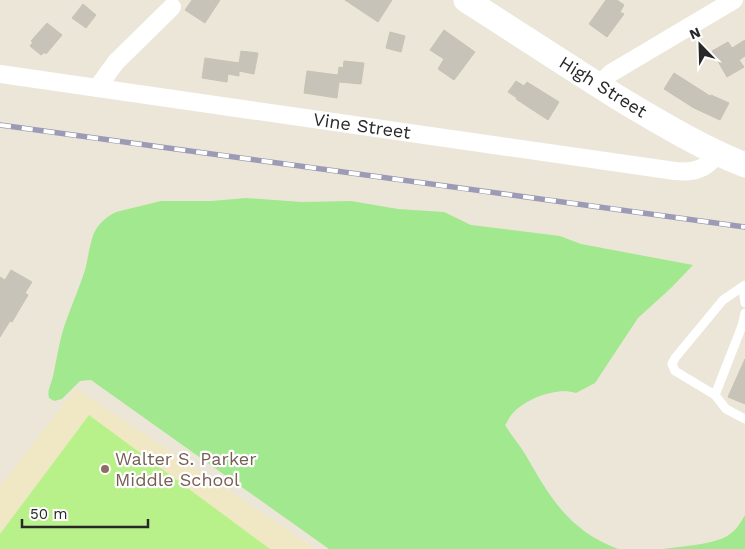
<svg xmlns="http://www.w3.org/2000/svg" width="745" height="549" font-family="'Work Sans',sans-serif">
<rect width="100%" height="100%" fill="#ece6d8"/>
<!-- education -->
<path fill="#f0e8c5" d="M76,388L316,549H0V486Z"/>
<!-- green -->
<g fill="#a2e88f">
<path d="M246,198L302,202L351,201L398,209L444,212L471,225L560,236L581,244L693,265L671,288L638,318L595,383L576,393C557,387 528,398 514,412C510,415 508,421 505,425C511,435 519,444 525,454C550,497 568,530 618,549H329L91,380L80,381L62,399L54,401L49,398C47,390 51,385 53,376C57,359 59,341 65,324C71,306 79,289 85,270C88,259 90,242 94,233C98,224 107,216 116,212L161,201H211Z"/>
<path d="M745,515V549H663C681,546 716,545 730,534C737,529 741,522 745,515Z"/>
</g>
<!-- pitch -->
<path fill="#b8f189" d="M89,415L270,549H0V534Z"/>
<!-- building -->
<g fill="#c7c3b8" stroke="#c7c3b2">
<path d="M192,0H220L205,23L185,10Z"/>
<path d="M345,0H392L378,22Z"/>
<path d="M606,0H617L624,5L620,12L624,14L607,37L589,24Z"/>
<path d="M83,4L96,15L86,28L72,18Z"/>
<path d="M47,23L62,35L46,54L45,52L41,55L30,46L33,42L31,41Z"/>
<path d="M444,30L475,52L454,80L438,69L444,59L430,50Z"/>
<path d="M390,32L405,36L401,52L386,48Z"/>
<path d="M745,40V56L739,60L744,67L727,77L712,51L728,42L732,48Z"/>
<path d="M241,51L258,53L254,74L239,71V76L228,74L227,82L202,78L205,58L239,63Z"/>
<path d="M344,61L364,63L361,84L339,82L337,98L304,93L307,71L338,75L339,67L343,68Z"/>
<path d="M674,73L710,96L711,95L729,103L720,120L694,108L664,89Z"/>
<path d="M516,81L524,86L527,82L559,102L548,120L516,99L517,98L508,92Z"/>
<path d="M11,270L32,282L25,293L28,295L12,322L10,321L0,337V277L5,280Z"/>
<path d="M745,359V404L728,397Z"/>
</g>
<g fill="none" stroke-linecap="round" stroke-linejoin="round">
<!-- lane -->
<g stroke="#fff" stroke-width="9">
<path d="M745,285L723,300L675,358L672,364L675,371L715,395L726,409L745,419"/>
<path d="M743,287L745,303"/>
<path d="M715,395L742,326L745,313"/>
</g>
<!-- street -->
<g stroke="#fff" stroke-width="18">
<path d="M0,74L675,171C695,173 705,169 718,154"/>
<path d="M598,85L611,73L734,0"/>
<path d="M97,88L116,62L172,7"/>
</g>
<!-- secondary -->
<path stroke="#fff" stroke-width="25" d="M466,0C516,32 566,65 617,97C659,122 700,147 745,165"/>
<defs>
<path id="rail" d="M0,125L745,227"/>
</defs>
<!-- rail casing -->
<use href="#rail" stroke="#9b9bb5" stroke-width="5.5"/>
<!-- rail -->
<use href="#rail" stroke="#fff" stroke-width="4" stroke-dasharray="11" stroke-linecap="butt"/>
</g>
<!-- markers -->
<circle fill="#8d6e63" stroke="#fff" stroke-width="2" cx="105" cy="469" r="5"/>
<g text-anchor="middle" stroke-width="4.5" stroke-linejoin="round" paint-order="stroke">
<!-- street labels -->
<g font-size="18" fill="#282828" stroke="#fff">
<text transform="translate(603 87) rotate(32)" y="6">High Street</text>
<text transform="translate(362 126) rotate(8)" y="6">Vine Street</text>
</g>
<!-- education labels -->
<g font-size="18" fill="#785e54" stroke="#fff" text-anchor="start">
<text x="115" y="465">Walter S. Parker<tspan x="115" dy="21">Middle School</tspan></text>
</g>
</g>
<!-- north arrow -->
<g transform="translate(700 45) rotate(337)" stroke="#ffffff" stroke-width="4" paint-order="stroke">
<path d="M0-4L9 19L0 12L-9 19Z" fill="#282828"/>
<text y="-8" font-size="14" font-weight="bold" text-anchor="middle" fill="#282828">N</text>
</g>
<!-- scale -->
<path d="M22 519v8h126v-8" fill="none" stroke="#282828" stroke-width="2.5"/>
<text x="30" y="519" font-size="15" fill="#282828" stroke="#ffffff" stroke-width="4" paint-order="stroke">50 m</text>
</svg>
